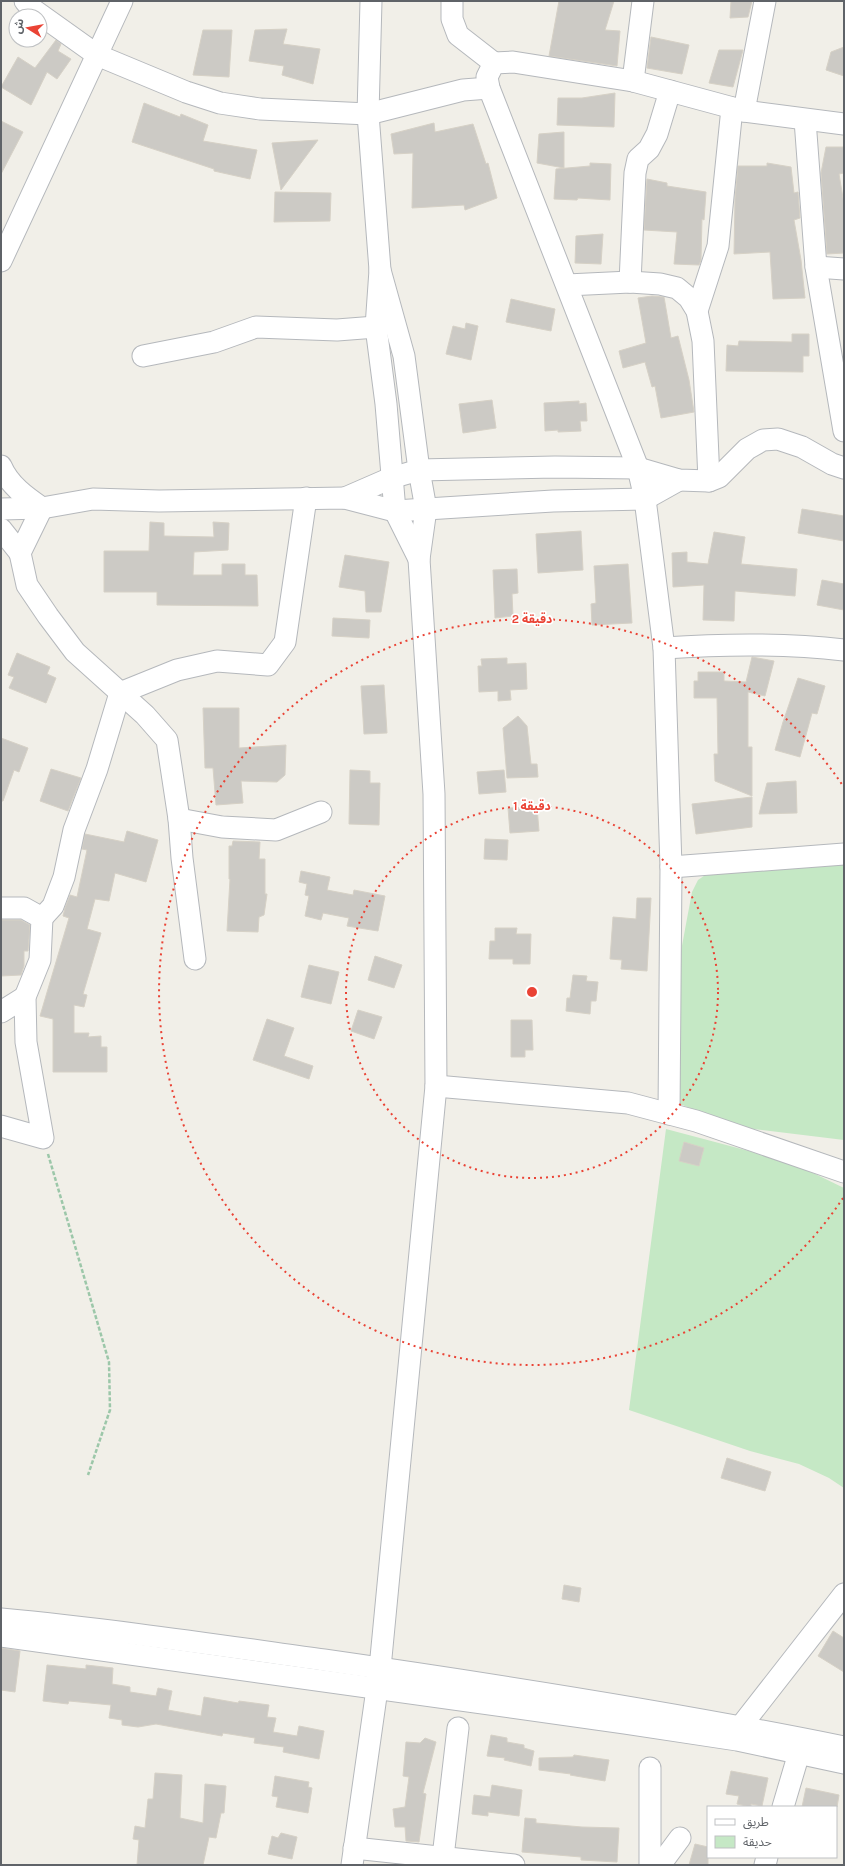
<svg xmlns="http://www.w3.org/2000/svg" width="845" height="1866" font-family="Karla,'Noto Sans Arabic',sans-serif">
<rect width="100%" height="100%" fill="#f1efe8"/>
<!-- green -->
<g fill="#c5e8c5">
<path d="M844,858V1140L737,1127L675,1102L678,967L692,892L698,880L714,869Z"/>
<path d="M666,1129L749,1151L807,1170L844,1188V1488L829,1478L799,1464L750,1451L629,1410Z"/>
</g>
<!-- building -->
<g fill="#cccac5" stroke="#d6d1c6">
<path d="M559,1H614L605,30L620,31L617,66L549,56Z"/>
<path d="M731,1H752L748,17L730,18Z"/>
<path d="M287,29L283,44L320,49L313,84L282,75L284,66L249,61L255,30Z"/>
<path d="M203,30H232L229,77L193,75Z"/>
<path d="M651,37L689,45L682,74L647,68Z"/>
<path d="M56,40L61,44L58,51L71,59L57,79L47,72L31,105L1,87L18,57L35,68Z"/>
<path d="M844,47V76L826,70L831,52Z"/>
<path d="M719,50H743L733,87L709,83Z"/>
<path d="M615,93L614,127L557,125L558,98H582Z"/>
<path d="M144,103L180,117L181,114L208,125L203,141L257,150L250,179L214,171V169L132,142Z"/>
<path d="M1,121L23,132L1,174Z"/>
<path d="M434,123L435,132L473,124L486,164L488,163L497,198L465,210L464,205L412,208L413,153L394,154L391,134Z"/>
<path d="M564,132V168L537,163L539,134Z"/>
<path d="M318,140L281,190L272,143Z"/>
<path d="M826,147H844V173L839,174L844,204V253L827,254L821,173Z"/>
<path d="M590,163L611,164L610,200L578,198L577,200L554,199L556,169L590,166Z"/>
<path d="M767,163L791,167L794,193L798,192L800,218L794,220L801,260L805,298L773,299L770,252L734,254L735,199L738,166H767Z"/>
<path d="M647,179L667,183V186L706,192L704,220L702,219L701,260L699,265L674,264L677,232L644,230Z"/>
<path d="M275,192L331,193L330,221L274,222Z"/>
<path d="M603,234L601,264L575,263L576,236Z"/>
<path d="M652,296L664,297L671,338L678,336L689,380L694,412L661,418L655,386L652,387L645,362L623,368L619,351L646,343L638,298Z"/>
<path d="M511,299L555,309L551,331L506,322Z"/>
<path d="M466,323L478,326L471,360L446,354L453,326L465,329Z"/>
<path d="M792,334H809V356H803V372L726,371L727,345L738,346L739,341L792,342Z"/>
<path d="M492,400L496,428L463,433L459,404Z"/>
<path d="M579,401V404L586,403L587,421H580L581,431L558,432V430L545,431L544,403Z"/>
<path d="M802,509L844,516V541L798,533Z"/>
<path d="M150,522L164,523V536L214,537L213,522L229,523L228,550L194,552L193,575H222V564H245V575H257L258,606L157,605V592H104V551H149Z"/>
<path d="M581,531L583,570L538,573L536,534Z"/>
<path d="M714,532L745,537L741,564L797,569L795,596L735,591L734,621L703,620L704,585L673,587L672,553L687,552V562L708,564Z"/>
<path d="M345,555L389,562L381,612H366L365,591L339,587Z"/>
<path d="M628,564L632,623L592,625L591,604L596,603L594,566Z"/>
<path d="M517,569L518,593L512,594L513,616L495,618L493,570Z"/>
<path d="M822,580L844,584V610L817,605Z"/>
<path d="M333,618L370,620L369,638L332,636Z"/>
<path d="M17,653L50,667L47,674L56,678L46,703L9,688L14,677L8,675Z"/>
<path d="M752,657L774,661L765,696L748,692V747H752V796L715,781L714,754H718L717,698H694V681H698V672H724V681L746,682Z"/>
<path d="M507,658V664L526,663L527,689L510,690L511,700L498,701V691L479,692L478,666H482L481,659Z"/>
<path d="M798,678L825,686L817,714L812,713L800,757L775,750L783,722Z"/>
<path d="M384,685L387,733L364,734L361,686Z"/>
<path d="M203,708H239V748L286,745L285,775L277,782L241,781L243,803L216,805L213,768H205Z"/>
<path d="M518,716L527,726L531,764H537L538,777L507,778L503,728Z"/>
<path d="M1,738L28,748L19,772L14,770L3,801H1Z"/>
<path d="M51,769L81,778L68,811L40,801Z"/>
<path d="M350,770L370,771V783H380L379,825L349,824Z"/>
<path d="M504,770L506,792L479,794L477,772Z"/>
<path d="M796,781L797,813L759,814L767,783Z"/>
<path d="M752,797V827L696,834L692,804Z"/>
<path d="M537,807L539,831L510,833L508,808Z"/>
<path d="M127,831L158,840L146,882L115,873L109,901L95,899L87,929L101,933L83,994L87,995L84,1007L74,1005V1033H89L88,1037L101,1036V1047H107V1072H53V1019L40,1016L69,918L63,916L65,908L70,895L77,897L87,850L82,849L85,834L124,842Z"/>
<path d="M485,839L508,840L507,860L484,859Z"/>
<path d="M233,841L260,842L259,859H265V894H267L264,915L259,917L258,932L227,931L230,879H229V846H232Z"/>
<path d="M301,871L330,877L327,890L353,895L354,890L385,896L378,931L347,926L349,918L323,913L321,920L305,916L309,896L305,895L307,884L299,882Z"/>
<path d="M637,898H651L647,971L621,969L622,960L610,959L613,917L636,919Z"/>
<path d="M1,920H21L30,925L28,951H24V966L21,975L1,976Z"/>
<path d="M495,928H517L516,934H531L530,964H513V959H489L490,941H495Z"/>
<path d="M375,956L402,965L394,988L368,980Z"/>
<path d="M309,965L339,972L331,1004L301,997Z"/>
<path d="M573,975L587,976L586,981L598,982L596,1001H591L590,1014L566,1011L567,998H570Z"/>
<path d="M358,1010L382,1017L374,1039L351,1031Z"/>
<path d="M267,1019L294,1028L284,1056L313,1066L309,1079L253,1060Z"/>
<path d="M511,1020H532L533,1050H525V1057H511Z"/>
<path d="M684,1142L704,1148L699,1166L679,1161Z"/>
<path d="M727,1458L771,1472L765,1491L721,1478Z"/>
<path d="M564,1585L581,1588L579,1602L562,1599Z"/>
<path d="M833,1631L844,1638V1672L818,1656Z"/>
<path d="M1,1648L20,1651L15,1692L1,1690Z"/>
<path d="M47,1665L86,1669V1665L113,1668L112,1684L130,1687V1692L156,1696L158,1688L172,1691L168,1710L201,1716L204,1697L238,1703L239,1701L269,1705L267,1717L276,1718L273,1732L297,1736L299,1726L324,1731L319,1759L283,1752L284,1747L254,1743L255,1738L223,1733L222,1736L156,1724L138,1727L122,1725V1720L109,1718L111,1705L69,1701L68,1704L43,1701Z"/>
<path d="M491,1735L507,1738V1742L524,1745V1748L534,1751L531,1766L504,1760L505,1758L487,1756Z"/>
<path d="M425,1738L436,1742L423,1793L426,1794L419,1842L406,1841L405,1827H395L393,1809L405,1807L409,1777L403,1776L406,1742L420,1743Z"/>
<path d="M574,1755L609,1760L605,1781L570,1775L571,1774L539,1770V1758L573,1757Z"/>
<path d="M731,1771L768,1778L762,1806L751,1804V1807L737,1804L739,1796L726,1794Z"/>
<path d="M155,1773L182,1775L180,1818L203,1823L205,1784L226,1786L224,1813H221L216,1838L209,1837L203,1865H137L139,1840L133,1839L135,1826L145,1828L148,1799H153Z"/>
<path d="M275,1776L309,1782L308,1787L312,1788L308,1813L276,1807L278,1797L272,1796Z"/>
<path d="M492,1785L522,1790L519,1816L488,1812V1816L472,1814L474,1795L490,1797Z"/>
<path d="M806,1788L839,1795L837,1807H802Z"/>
<path d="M525,1818L536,1819V1823L582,1827L619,1828L617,1862L581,1860V1857L522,1852Z"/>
<path d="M281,1833L297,1837L292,1859L268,1854L272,1836L278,1838Z"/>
<path d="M695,1844L708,1847V1865H689Z"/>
</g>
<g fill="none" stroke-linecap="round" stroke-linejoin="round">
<defs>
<g id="minor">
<path d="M25,1L31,8L97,55L186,92L220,103L260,109L368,114L463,90L489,88"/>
<path d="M371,1L368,114L380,270L376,327L386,404L395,511L419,559"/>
<path d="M452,1V19L458,35L494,63"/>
<path d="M633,81L643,1"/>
<path d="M744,111L765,1"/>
<path d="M805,120L816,267L844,431"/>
<path d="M844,124L744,111L633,81L513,62L494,63L487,77L489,88L638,468L645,499L664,648L671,867L844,854"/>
<path d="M1,261L122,1"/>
<path d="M816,267L844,269"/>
<path d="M630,282L635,173L638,159L649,149L657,134L670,91"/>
<path d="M567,285L630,282L660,284L677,288L689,298L697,311L703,341L709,481"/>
<path d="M697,311L718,246L732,108"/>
<path d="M143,356L214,342L256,327L337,330L376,327"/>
<path d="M1,466C9,485 26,497 42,508L20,553L27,585L48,616L75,652L145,715L167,740L179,819L182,858L195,959"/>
<path d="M345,498L391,478L419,470L555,467L638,468L679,480L709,481L719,477L747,449L763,440L778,439L802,447L832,464L844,468"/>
<path d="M1,509L42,508L93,499L159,501L345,498L395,511L553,501L645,499L679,480"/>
<path d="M1,529L20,553"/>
<path d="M664,648C724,644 784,643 844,650"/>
<path d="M179,819L222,827L276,830L321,812"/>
<path d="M1,908H24L42,918L40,960L25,997L26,1042L43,1138L1,1126"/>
<path d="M42,918L53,906L64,877L74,830L97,769L120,693L177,670L217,661L268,665L285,642L306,498"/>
<path d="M1,1012L25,997"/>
<path d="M436,1086L628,1103L696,1121L844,1172"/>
<path d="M669,1114L671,867"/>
<path d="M1,1619C109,1629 216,1645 324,1660C498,1685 672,1712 844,1747"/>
<path d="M1,1636L625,1723L737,1740L844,1763"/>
<path d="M741,1726L844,1594"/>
<path d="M650,1768V1865"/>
<path d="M783,1807L799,1753"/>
<path d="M354,1848L514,1865"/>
<path d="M443,1857L458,1728"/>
<path d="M352,1865L380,1668L436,1086L434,794L419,559L426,509L419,470L404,356L380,270"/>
<path d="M660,1865L680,1838"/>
<path d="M765,1865L767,1857"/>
</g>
</defs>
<!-- minor casing -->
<use href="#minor" stroke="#b5b8bc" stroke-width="23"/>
<!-- path -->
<path stroke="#9cc7a9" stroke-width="2.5" stroke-dasharray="4 2" stroke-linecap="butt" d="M48,1154L109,1362L110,1410L88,1475"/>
<!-- minor -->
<use href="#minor" stroke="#fff" stroke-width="21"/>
</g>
<!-- distance rings -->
<g fill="none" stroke="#ea4335" stroke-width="2" stroke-dasharray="2 4">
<circle cx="532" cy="992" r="186"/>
<path d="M843 1198A373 373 0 1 1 843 786"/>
</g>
<circle cx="532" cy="992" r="6" fill="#ea4335" stroke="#fff" stroke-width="2"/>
<g font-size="12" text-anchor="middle" font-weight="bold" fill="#ea4335" stroke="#fff" stroke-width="3.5" stroke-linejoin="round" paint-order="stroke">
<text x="532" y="623">2 دقيقة</text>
<text x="532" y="810">1 دقيقة</text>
</g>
<!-- border -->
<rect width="845" height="1866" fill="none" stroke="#5f6368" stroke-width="4"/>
<!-- legend -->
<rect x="707" y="1806" width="130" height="52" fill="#ffffff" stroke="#bfc1c3"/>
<rect x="715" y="1819" width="20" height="6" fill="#ffffff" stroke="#bfc1c3"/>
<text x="743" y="1826" font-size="12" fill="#5f6368">طريق</text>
<rect x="715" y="1836" width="20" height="12" fill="#c5e8c5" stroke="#bfc1c3"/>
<text x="743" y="1846" font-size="12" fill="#5f6368">حديقة</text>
<!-- north arrow -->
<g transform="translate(28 28) rotate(281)"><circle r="19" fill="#ffffff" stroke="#bfc1c3"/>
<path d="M0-3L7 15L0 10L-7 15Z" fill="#ea4335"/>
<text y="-6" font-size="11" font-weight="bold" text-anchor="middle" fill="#5f6368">ش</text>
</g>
</svg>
